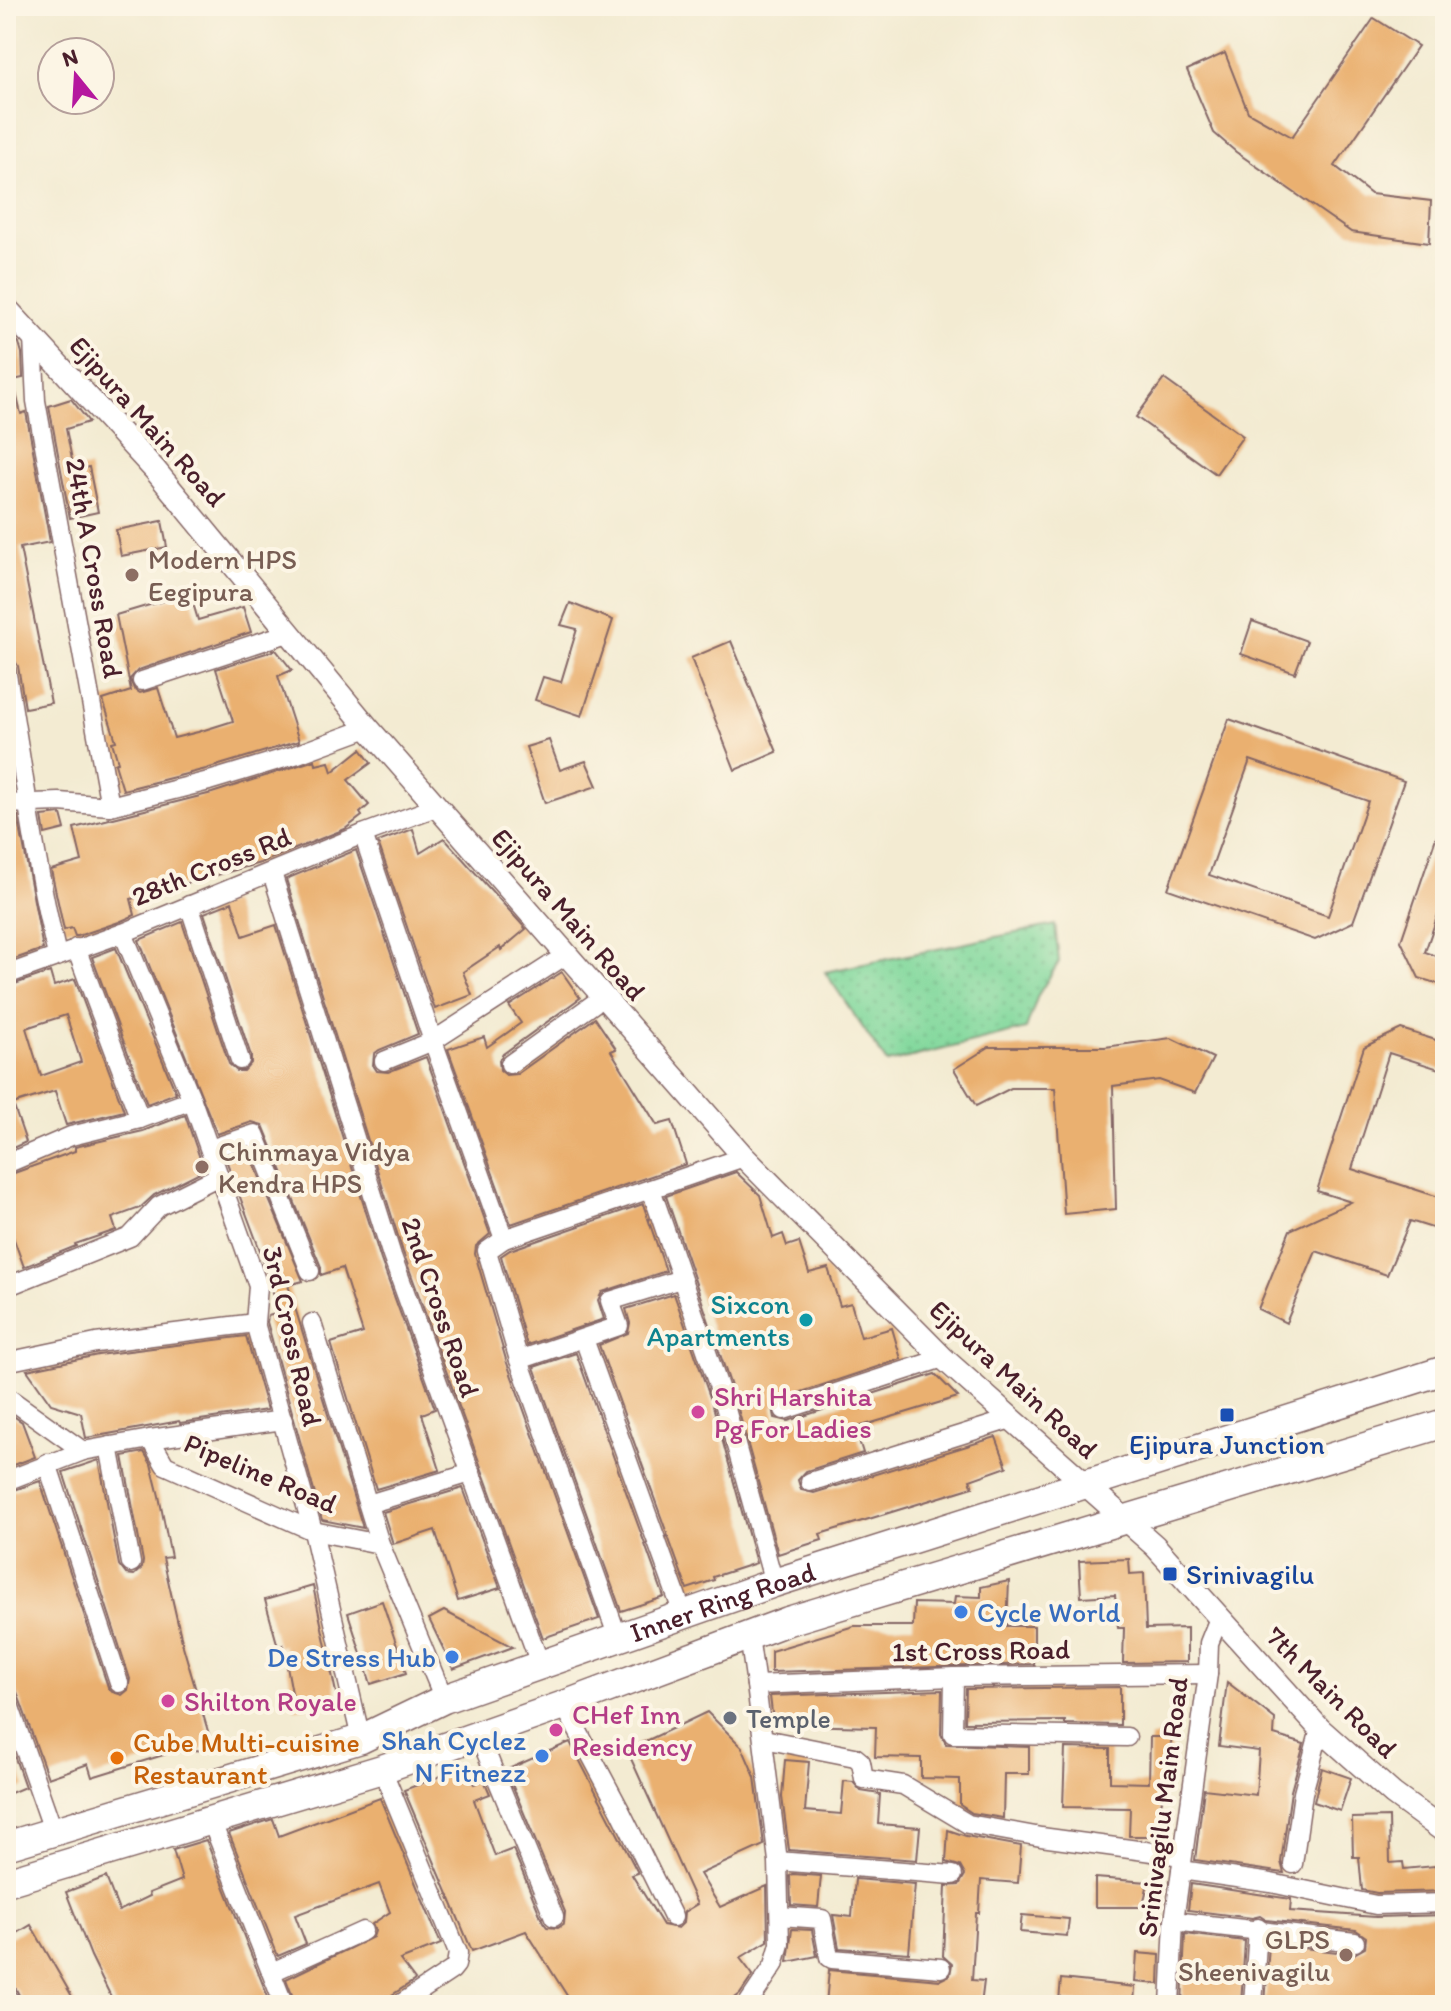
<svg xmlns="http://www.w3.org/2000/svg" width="1451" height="2011" font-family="Itim,sans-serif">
<defs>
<pattern id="grass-dots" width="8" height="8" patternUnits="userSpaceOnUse" patternTransform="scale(2)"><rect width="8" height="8" fill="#81d89c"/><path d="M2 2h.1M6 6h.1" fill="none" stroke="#71b987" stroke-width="1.8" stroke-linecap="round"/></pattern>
</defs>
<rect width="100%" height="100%" fill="#fcf5e5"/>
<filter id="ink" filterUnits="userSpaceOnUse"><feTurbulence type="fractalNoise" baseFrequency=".0125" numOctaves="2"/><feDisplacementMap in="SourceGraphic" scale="16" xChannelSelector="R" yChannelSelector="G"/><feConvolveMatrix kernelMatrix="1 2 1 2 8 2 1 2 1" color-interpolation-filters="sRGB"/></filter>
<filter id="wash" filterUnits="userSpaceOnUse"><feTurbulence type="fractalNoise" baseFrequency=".006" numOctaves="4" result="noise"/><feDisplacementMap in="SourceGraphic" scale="32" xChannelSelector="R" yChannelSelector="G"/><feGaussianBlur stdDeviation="1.8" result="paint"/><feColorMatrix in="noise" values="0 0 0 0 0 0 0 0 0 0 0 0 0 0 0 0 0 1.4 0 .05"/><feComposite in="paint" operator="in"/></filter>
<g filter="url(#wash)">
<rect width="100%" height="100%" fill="#f3ebd2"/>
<!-- grass -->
<path fill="url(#grass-dots)" stroke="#667c64" stroke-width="2" d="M1055,925L1059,962L1038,995L1026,1029L887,1063L825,972Z"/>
<g id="blocks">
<!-- building -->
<g fill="#eab06f" fill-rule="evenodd">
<path d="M1374,18L1418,46L1335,166L1371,194L1431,201L1429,243L1351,232L1236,152L1214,133L1187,70L1225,53L1248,112L1292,137Z"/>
<path d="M6,329L19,343L22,353L23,378L13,380L21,414L26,412L50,542L20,548L51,703L25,708L18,666L15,661L6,657V654H10L6,632Z"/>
<path d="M1164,379L1243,436L1216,474L1136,417Z"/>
<path d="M71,399L89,422L66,429L74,470L89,467L98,512L70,518L49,406Z"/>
<path d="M162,521L167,547L121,556L116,530Z"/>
<path d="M190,593L198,620L243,607L251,632L138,670L130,679L134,689L140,693L158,688L174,738L198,732L233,721L216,669L276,650L292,670L278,676L299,741L206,769L123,790L115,764L118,762L112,742L116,741L103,700L131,691L116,615Z"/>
<path d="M570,603L613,620L582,716L535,700L543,677L561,682L577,629L561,625Z"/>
<path d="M1252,621L1307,641L1295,673L1241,654Z"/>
<path d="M731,641L777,752L735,770L691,658Z"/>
<path d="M1229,719L1404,781L1353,922L1315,940L1168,889ZM1250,760L1368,801L1328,916L1209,875Z"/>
<path d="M549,740L560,770L586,761L597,786L545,803L526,747Z"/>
<path d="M361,749L371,763L348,780L369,805L360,813L362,816L345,829L260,863L131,899L135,915L119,922L78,936H75L72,928L64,930L51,870L82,861L74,828L212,793L315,760L316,765L329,762L332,772Z"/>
<path d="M61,814L65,829L45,834L42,816Z"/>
<path d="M6,816H18L43,949L6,962Z"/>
<path d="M1442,820H1445V894L1425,952L1445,959V986L1419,978L1401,941Z"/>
<path d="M413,829L420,853L444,838L526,929L501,950L500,947L463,972L472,995L435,1009L378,842Z"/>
<path d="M356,850L418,1034L379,1050L374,1054L373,1065L377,1071L388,1072L426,1057L490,1234L476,1246L475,1254L507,1363L599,1619L543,1638L403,1252L286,879Z"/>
<path d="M232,902L243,936L276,925L381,1260L435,1409L422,1414L440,1470L376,1489L331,1343L363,1333L342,1268L321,1275V1267L263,1125L252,1122L217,1134L139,940L182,922L229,1064L237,1071H244L251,1063V1056L204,913Z"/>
<path d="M116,948L176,1093L147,1104L92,957Z"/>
<path d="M50,972L54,986L75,979L124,1111L66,1125L55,1091L13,1104L26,1142L6,1151V987ZM66,1015L81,1062L41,1076L26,1028Z"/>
<path d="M562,972L580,998L503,1054L499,1060L500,1070L506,1075L517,1074L595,1018L616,1049L611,1051L657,1125L672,1121L686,1164L511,1224L448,1049L484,1037L487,1047L521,1023L509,1006Z"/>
<path d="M1401,1029L1445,1043V1071L1389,1053L1352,1169L1445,1199V1232L1410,1221L1387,1275L1316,1251L1286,1323L1258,1309L1290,1230L1351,1202L1317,1191L1364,1047Z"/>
<path d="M1171,1038L1213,1058L1195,1093L1159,1080L1113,1086L1116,1209L1064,1214L1055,1088H1011L976,1106L954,1069L989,1047H1105Z"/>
<path d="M185,1115L204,1170L154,1195L140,1208L112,1218L116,1230L75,1244L76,1246L24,1267L12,1234L6,1237V1176L75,1151V1147L143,1131Z"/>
<path d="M248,1149L303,1281L288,1285L363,1528L322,1520L267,1322L268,1316L279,1313L261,1253L225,1157Z"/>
<path d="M736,1172L760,1195L773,1238L783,1234L787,1246L799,1242L809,1273L828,1268L840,1306L851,1303L861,1337L892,1328L901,1359L780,1399L773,1407L775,1418L788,1421L935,1374L958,1397L855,1428L863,1453L806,1471L798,1480L801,1490L814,1493L996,1437L1007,1467L970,1480L973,1487L820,1534L822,1540L778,1554L735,1398L666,1196Z"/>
<path d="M643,1204L666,1271L602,1292L598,1300L604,1319L527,1345L501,1256L510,1250Z"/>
<path d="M674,1294L713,1406L756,1563L713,1577L714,1580L687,1589L599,1345L628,1333L630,1323L626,1309Z"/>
<path d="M246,1336L267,1410L180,1423L179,1421L86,1438L81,1413L51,1404L27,1370L98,1355Z"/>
<path d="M576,1353L664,1597L621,1611L534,1367Z"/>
<path d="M6,1411L22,1422L35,1457L6,1468Z"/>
<path d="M144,1452L151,1464L159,1496L171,1557L163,1558L183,1646L210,1738L202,1750L173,1752L92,1777L88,1764L48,1778L17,1692L13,1686L6,1684V1493L40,1481L108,1687L112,1692L122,1695L128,1690L130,1679L63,1472L99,1460L119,1565L126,1574L134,1575L142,1568L143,1561L123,1456Z"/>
<path d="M463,1488L500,1588L458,1601L435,1530L393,1544L383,1512Z"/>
<path d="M1129,1559L1130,1574L1144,1573L1146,1629L1187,1628V1662L1123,1663L1124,1628H1118L1115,1595L1081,1597L1079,1561Z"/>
<path d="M1009,1581L1007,1626H1034V1664L771,1672V1651L854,1626H913L914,1603L954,1604L955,1596L981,1597V1587Z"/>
<path d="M313,1586L338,1702L295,1709L283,1645L278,1647L265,1600Z"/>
<path d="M382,1601L406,1673L371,1684L348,1613Z"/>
<path d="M444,1611L513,1647L453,1669L429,1619Z"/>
<path d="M1227,1682L1275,1719L1274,1735L1304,1744L1291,1791L1281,1862L1284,1873L1195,1860L1204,1789L1256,1795L1259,1751L1219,1746Z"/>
<path d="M1120,1687V1725L1065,1724V1721L965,1722L966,1689Z"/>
<path d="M942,1690L941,1734L946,1744L1029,1747V1774H1004L1003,1818L972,1813L960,1805V1779L921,1778V1758L875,1757L876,1727L794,1725V1723L773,1721L770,1696Z"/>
<path d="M707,1712L742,1747L755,1777L764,1845L700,1874L720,1907L767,1886L768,1941L740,1958L753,1975L740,1994L726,2005H573L526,1931L472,1951L404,1790L467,1766L474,1784L484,1780L490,1794L474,1800L495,1856L513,1849L543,1922L547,1927L558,1928L564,1924L565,1912L506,1770L570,1742L638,1873L632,1875L663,1925L678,1928L683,1923L684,1912L697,1904L627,1750Z"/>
<path d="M6,1732L25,1787L6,1795Z"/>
<path d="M1150,1737H1172L1156,1836H1129L1130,1808L1063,1807L1065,1748L1110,1749V1782L1149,1783Z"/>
<path d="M785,1760L809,1762L805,1811L841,1814L844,1781L853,1782L861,1791L880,1794L878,1824L920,1827L917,1860L789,1850L782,1797Z"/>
<path d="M1322,1768L1351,1778L1340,1811L1314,1802Z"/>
<path d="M380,1798L441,1944L400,1960L415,1980L392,1995L387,2005H296L286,1979L373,1937L375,1931L372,1924L390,1912L379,1884L295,1915L306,1944L278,1956L229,1833L273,1819L279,1836Z"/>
<path d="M1389,1817L1390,1863L1403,1862L1404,1869L1445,1865V1891L1377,1893L1362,1890L1359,1857H1353L1352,1818Z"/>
<path d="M948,1830L966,1836L1021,1846L1018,1883L981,1880L979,1913H976L972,1980L984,1981L981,2005H826L829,1970L940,1980L950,1975L952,1964L943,1956L946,1886L959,1885L965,1875L960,1866L946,1862Z"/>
<path d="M206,1840L271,2005H115L91,1956L66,1892L106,1877L119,1911L150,1896L149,1893L182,1880L173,1850Z"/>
<path d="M793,1874L821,1876L818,1907L791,1905L790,1876Z"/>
<path d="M1095,1878L1148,1882L1143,1907H1095Z"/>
<path d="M855,1879L915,1884L909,1953L839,1948L833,1915L852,1917Z"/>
<path d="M1191,1884L1291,1899L1290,1911L1376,1917L1445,1915V2005H1265L1269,1944L1354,1954L1365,1948L1366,1937L1356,1930L1266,1920L1260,1916L1252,1918L1188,1910Z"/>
<path d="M1022,1915L1069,1919L1067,1936L1020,1932Z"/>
<path d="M31,1925L77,2005H24L16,1989L6,1984V1940Z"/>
<path d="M792,1929L812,1930L817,1956L788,1962Z"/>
<path d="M1185,1934L1245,1941L1241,2005H1182Z"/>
<path d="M1137,1953L1160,1955L1159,1984L1135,1982Z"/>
<path d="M1061,1979L1135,1987L1134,2005L1059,2001Z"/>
</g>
</g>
</g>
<g filter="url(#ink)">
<use href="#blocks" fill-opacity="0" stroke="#856665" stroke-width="2"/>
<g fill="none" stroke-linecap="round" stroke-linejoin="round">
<defs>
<g id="minor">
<path d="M33,338L36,401L110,806"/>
<path d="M6,669C23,764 34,861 57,955"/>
<path d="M142,681L288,633"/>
<path d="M6,804L59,802L110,806L209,781L295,755L368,728"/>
<path d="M363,834L433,1041L504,1239"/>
<path d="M272,873L392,1256L540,1664"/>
<path d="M189,905L240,1060"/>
<path d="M123,933L192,1100L258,1286L255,1323L313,1531L361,1739"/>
<path d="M76,948L140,1119"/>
<path d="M6,975L123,933L363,834L436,807"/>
<path d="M384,1061L433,1041L566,955"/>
<path d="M510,1064L603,997"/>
<path d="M210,1149L255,1134L310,1271"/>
<path d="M6,1164L71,1136L140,1119L192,1100"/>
<path d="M651,1189L724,1402L774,1583"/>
<path d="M6,1287L130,1237L159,1206L219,1176"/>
<path d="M312,1323L380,1544L444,1699"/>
<path d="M584,1339L683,1614"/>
<path d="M519,1360L619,1326L610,1301L681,1279"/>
<path d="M6,1362L96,1343L255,1323"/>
<path d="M6,1396L83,1451L150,1439L165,1465L313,1531L380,1544"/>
<path d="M784,1410L943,1358"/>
<path d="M150,1439L283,1420"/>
<path d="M109,1446L131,1563"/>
<path d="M47,1463L119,1683"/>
<path d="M6,1481L83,1451"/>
<path d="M810,1482L1011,1419"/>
<path d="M368,1504L471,1473"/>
<path d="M749,1636L756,1685L954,1677L1208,1674"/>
<path d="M618,1638L519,1360L487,1251L504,1239L744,1157"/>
<path d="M954,1677L953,1734L1127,1737"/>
<path d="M6,1696L53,1830"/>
<path d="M564,1705L620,1810L673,1917"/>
<path d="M478,1733L554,1917"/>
<path d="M764,1739L855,1757L861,1762L864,1779L903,1785L968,1824L1041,1837L1182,1856"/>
<path d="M382,1769L458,1953L456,1965L452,1970L399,2005"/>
<path d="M211,1820L284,2005"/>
<path d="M778,1861L953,1875"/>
<path d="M1293,1864L1303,1793L1320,1729"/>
<path d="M1181,1870L1271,1883L1376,1905L1445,1903"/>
<path d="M780,1916L822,1919L829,1957L832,1959L941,1968"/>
<path d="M1174,1921L1355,1942"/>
<path d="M272,1972L363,1931"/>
<path d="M6,1996L12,2005"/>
<path d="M747,2005L774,1965L780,1944L778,1861L756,1685"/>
<path d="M1170,2005L1174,1921L1208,1674L1209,1643L1219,1618"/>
<path d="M1253,2005L1258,1928"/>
</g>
<path id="tertiary" d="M6,308L155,470L368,728L744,1157L943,1358L1155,1546L1320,1729L1393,1794L1445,1832"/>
<g id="primary">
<path id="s1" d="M6,1846L361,1739L444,1699L774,1583L1445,1370"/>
<path d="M6,1882L382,1769L564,1705L788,1621L1445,1423"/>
</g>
</defs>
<!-- minor casing -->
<use href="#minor" stroke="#856665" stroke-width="21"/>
<!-- tertiary casing -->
<use href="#tertiary" stroke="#856665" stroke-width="25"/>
<!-- primary casing -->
<use href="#primary" stroke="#856665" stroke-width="31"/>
<!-- minor -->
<use href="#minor" stroke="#fff" stroke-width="18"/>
<!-- tertiary -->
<use href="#tertiary" stroke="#fff" stroke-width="22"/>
<!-- primary -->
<use href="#primary" stroke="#fff" stroke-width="28"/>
</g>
</g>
<!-- markers -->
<g fill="#8d6e63" stroke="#fcf5e5" stroke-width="3">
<circle cx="132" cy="575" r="8"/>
<circle cx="202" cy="1167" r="8"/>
<circle cx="1346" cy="1955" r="8"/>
</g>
<circle fill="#0f9aa8" stroke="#fcf5e5" stroke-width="3" cx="806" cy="1320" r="8"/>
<g fill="#d1479c" stroke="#fcf5e5" stroke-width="3">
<circle cx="698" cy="1412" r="8"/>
<circle cx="168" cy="1701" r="8"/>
<circle cx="556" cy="1730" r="8"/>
</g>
<g fill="#1a4fb4" stroke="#fcf5e5" stroke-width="3">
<rect x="1219" y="1407" width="16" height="16" rx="4"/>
<rect x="1162" y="1566" width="16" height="16" rx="4"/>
</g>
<g fill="#3f7fe0" stroke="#fcf5e5" stroke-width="3">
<circle cx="961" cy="1612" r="8"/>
<circle cx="452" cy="1657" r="8"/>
<circle cx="542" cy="1756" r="8"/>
</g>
<circle fill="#6b7280" stroke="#fcf5e5" stroke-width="3" cx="730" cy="1718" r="8"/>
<circle fill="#e8710a" stroke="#fcf5e5" stroke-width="3" cx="117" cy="1758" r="8"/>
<g text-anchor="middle" stroke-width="8" stroke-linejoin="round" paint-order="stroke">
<!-- street labels -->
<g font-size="28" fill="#4a1f2b" stroke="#fcf5e5">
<text transform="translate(148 421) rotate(48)" y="10">Ejipura Main Road</text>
<text transform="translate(95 568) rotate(80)" y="10">24th A Cross Road</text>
<text transform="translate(211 866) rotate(-22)" y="10">28th Cross Rd</text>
<text transform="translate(569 914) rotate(49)" y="10">Ejipura Main Road</text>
<text transform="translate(441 1307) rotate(71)" y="10">2nd Cross Road</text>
<text transform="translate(293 1336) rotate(77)" y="10">3rd Cross Road</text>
<text transform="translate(1014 1379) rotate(43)" y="10">Ejipura Main Road</text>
<text transform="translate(261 1473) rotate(23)" y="10">Pipeline Road</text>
<text dy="10" stroke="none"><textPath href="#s1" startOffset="758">Inner Ring Road</textPath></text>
<text transform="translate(981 1650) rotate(-1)" y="10">1st Cross Road</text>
<text transform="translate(1332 1692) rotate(45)" y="10">7th Main Road</text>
<text transform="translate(1162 1807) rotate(-83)" y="10">Srinivagilu Main Road</text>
</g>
<!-- education labels -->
<g font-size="28" fill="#785e54" stroke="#fcf5e5" text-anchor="start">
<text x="148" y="569">Modern HPS<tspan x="148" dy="32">Eegipura</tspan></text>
<text x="218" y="1161">Chinmaya Vidya<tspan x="218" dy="32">Kendra HPS</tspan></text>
<text x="1330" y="1949" text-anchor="end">GLPS<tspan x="1330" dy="32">Sheenivagilu</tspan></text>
</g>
<!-- culture labels -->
<g font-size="28" fill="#0d838f" stroke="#fcf5e5" text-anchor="end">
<text x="790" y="1314">Sixcon<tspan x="790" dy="32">Apartments</tspan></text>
</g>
<!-- hotel labels -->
<g font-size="28" fill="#b23c85" stroke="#fcf5e5" text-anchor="start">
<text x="714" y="1406">Shri Harshita<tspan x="714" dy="32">Pg For Ladies</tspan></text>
<text x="184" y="1711">Shilton Royale</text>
<text x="572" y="1724">CHef Inn<tspan x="572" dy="32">Residency</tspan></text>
</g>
<!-- transit labels -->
<g font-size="28" fill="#164399" stroke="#fcf5e5">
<text x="1227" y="1454">Ejipura Junction</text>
<text x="1186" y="1584" text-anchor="start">Srinivagilu</text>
</g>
<!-- shop labels -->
<g font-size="28" fill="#366cbe" stroke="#fcf5e5" text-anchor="end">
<text x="977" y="1622" text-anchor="start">Cycle World</text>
<text x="436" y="1667">De Stress Hub</text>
<text x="526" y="1750">Shah Cyclez<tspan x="526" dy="32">N Fitnezz</tspan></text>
</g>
<!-- worship labels -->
<g font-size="28" fill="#5b616d" stroke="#fcf5e5" text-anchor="start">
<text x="746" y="1728">Temple</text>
</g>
<!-- food labels -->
<g font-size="28" fill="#c56008" stroke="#fcf5e5" text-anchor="start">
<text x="133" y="1752">Cube Multi-cuisine<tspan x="133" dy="32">Restaurant</tspan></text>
</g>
</g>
<!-- margin -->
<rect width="1451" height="2011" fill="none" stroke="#fcf5e5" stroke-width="32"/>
<!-- north arrow -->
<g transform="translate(76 76) rotate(342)"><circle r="38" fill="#fcf5e5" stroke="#b59f9b" stroke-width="2"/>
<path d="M0-6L14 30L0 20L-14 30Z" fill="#b5179e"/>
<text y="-12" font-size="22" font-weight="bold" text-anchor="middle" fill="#4a1f2b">N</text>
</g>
</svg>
